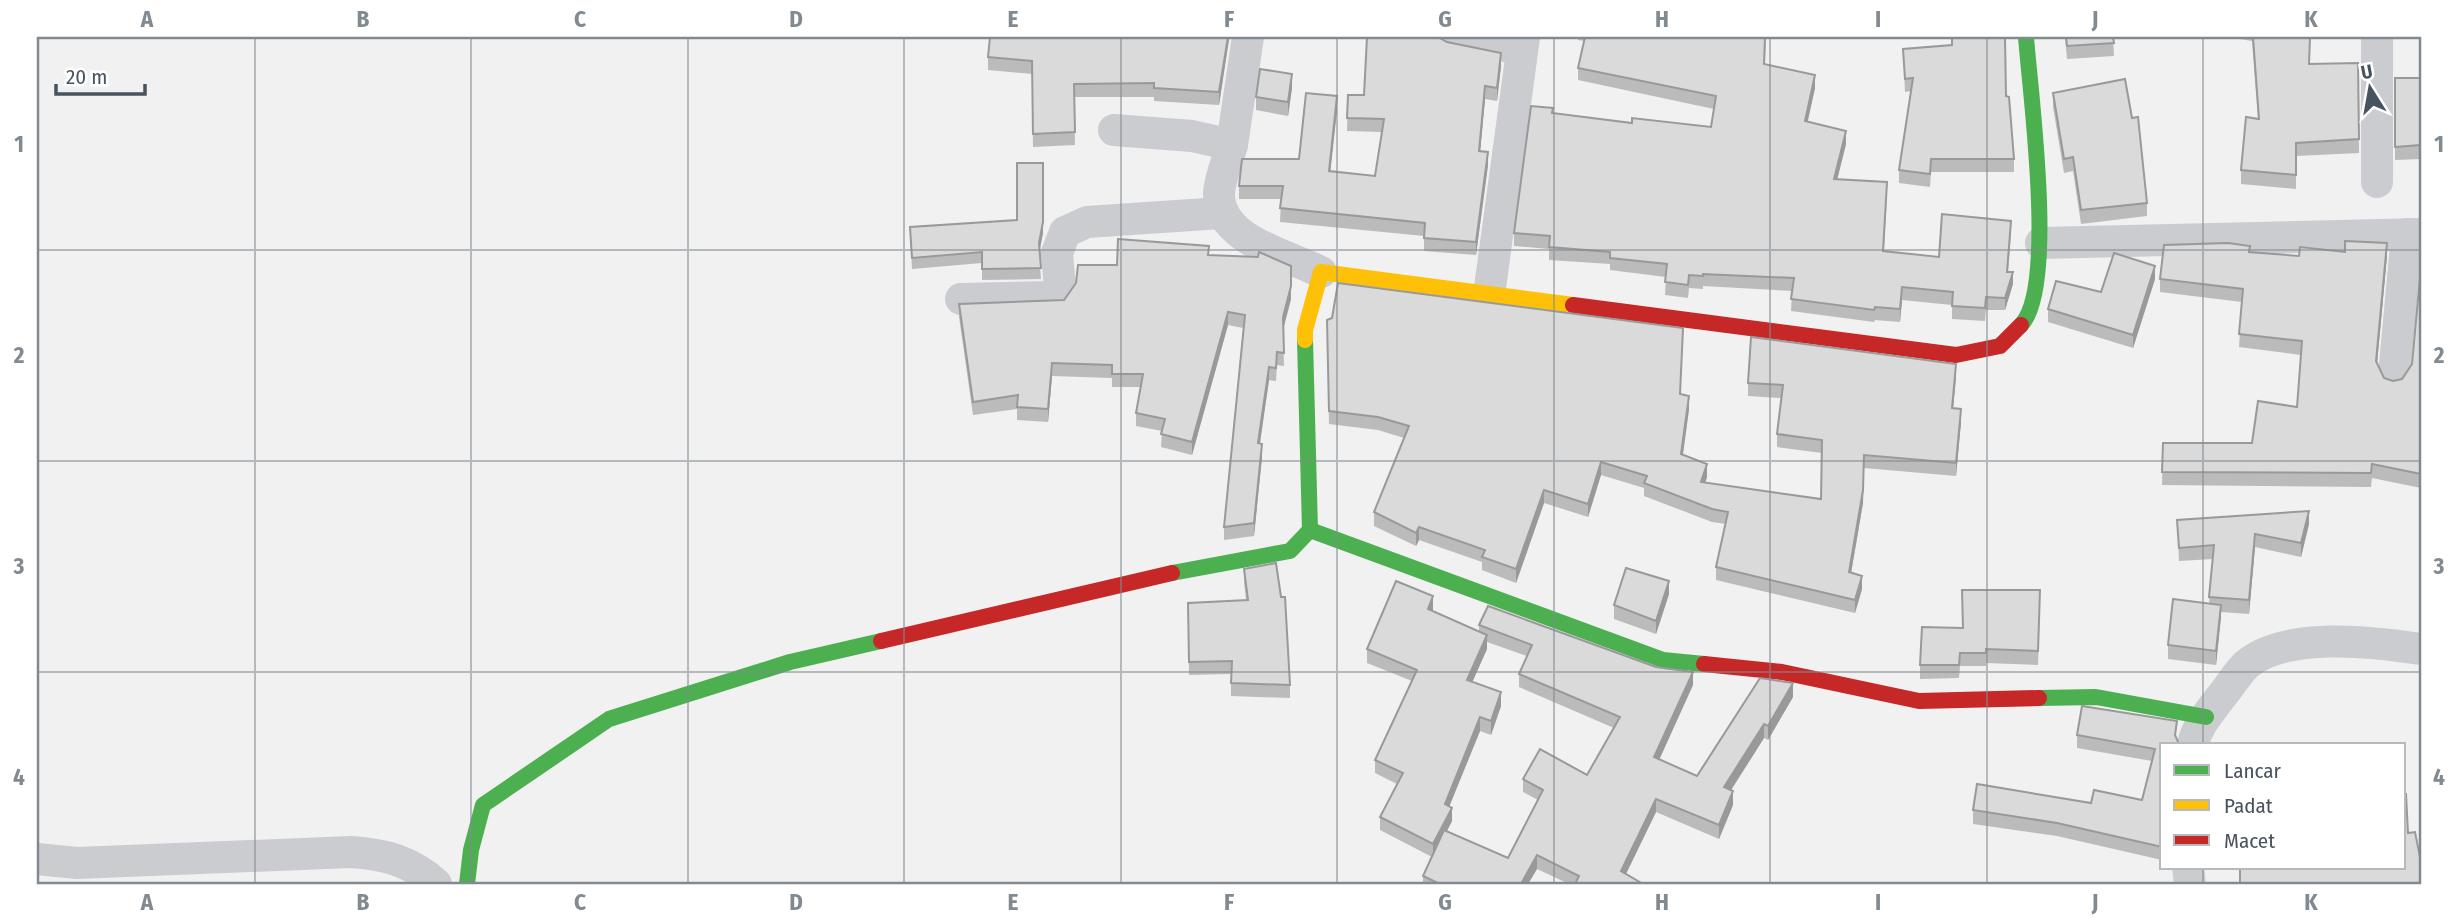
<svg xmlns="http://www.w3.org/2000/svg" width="2458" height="921" font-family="'Fira Sans Condensed',sans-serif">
<rect width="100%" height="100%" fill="#f1f1f1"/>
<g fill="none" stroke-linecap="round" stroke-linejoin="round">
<!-- street -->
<g stroke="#cacccf" stroke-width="32">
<path d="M1451,37L1522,49"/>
<path d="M1114,130L1192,136L1232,145C1228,160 1220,177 1219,193C1218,240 1285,254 1321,272"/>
<path d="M1232,145L1248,37"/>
<path d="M2377,182V37"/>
<path d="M2041,243L2421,234"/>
<path d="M1489,295L1524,37"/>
<path d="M961,299L1055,297L1060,288L1057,253L1065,232L1087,222L1221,213"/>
<path d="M2394,376L2407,234"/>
<path d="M2193,744C2197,726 2209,713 2220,698C2229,688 2237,673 2247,664C2287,631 2374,642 2421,649"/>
<path d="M37,859L77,863L351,852C384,854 411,861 436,884"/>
<path d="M2188,867L2190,884"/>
</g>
<!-- fast -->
<g stroke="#4caf50" stroke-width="16">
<path d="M2021,325C2057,288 2030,92 2026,37"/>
<path d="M1310,530L1663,660L1704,664"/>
<path d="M1172,573L1290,551L1310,530L1305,340"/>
<path d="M2039,698L2096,697L2206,717"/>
<path d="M467,884L471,850L483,805L609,719L790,662L881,641"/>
</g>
<!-- slow -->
<path stroke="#ffc107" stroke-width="16" d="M1305,340V330L1321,272L1573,305"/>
<!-- jam -->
<g stroke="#c62828" stroke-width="16">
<path d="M1573,305L1956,355L2000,346L2021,325"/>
<path d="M881,641L1172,573"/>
<path d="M1704,664L1782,672L1919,701L2039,698"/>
</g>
</g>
<!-- wall -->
<g fill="#bbbbbc" fill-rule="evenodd">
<path d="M1229,37L1219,105L1154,101V97H1074L1075,145L1033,147L1032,74L988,70V57Z"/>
<path d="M1578,37H1766L1765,64L1815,88L1807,122L1846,144L1837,180L1887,195L1884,251L1939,257L2011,234L2008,272L2013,284L2005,310H1986L1985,321L1952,319V305L1902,300L1900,322L1875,320L1874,322L1791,311L1792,291L1703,286V289L1689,288L1688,298L1665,295L1666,277L1610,270V264L1549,260V249L1514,246V233L1553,113L1632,123L1711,127L1714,109L1578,80V68L1584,41L1578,40Z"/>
<path d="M2065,37H2113L2114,56L2067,59Z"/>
<path d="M2234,37H2310V64L2358,63L2359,153L2296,156V189L2241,184V170L2258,119L2252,41L2234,38Z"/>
<path d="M1447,42L1501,66L1497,101L1485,99L1480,151L1488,165L1476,255L1424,251V236L1280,222L1281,199H1239V186L1299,159L1337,110L1330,171L1375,176L1382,132L1347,131L1348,95H1364Z"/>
<path d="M1903,49L2006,96L2014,159V172H1931L1930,187L1899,183V170L1911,91L1905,92Z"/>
<path d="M2395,78H2421V159L2395,160Z"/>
<path d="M1292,88L1288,116L1256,110V97Z"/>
<path d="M2053,93L2147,203V216L2081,224L2073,171L2064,173L2053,107Z"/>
<path d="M1043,163V233L1039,251L1041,279L982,280V263L912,269L910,227L1017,220Z"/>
<path d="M2250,252L2299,256H2387L2377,363L2384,378L2393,381L2402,379L2412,364L2421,266V488L2372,478L2371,487L2162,485L2163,443H2252L2297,407L2301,355L2239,347L2242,302L2160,292V279Z"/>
<path d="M1209,255L1291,266V299L1283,329L1284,366L1277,365L1276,381L1269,380L1260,443L1262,457L1254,536L1224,540V527L1243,328L1228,325L1192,455L1161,447L1162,431L1136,426V413L1141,387H1112V378L1052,376L1048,422L1017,420V409L973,415L959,317V304L1064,300L1117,265Z"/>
<path d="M2155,279L2133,348L2048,322V309L2101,292Z"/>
<path d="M1327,320L1683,341L1680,395L1689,409L1683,455L1707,477L1705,483L1821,499L1822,453L1777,447V434L1781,398L1748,396V383L1956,377L1953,408L1961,422L1956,476L1864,468L1863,503L1851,573L1862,589L1855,613L1716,580V567L1726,524L1712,522L1644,496V488L1601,475L1588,517L1544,503L1516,583L1482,570V562L1419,540L1416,546L1374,526V512L1404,438L1378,430L1329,424Z"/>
<path d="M2177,520L2309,524L2301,557L2255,547L2249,614L2221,612L2216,665L2168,659V645L2209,603L2213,559L2179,561Z"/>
<path d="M1244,569L1290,685V698L1231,696V674L1189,675L1188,603L1246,600L1244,582Z"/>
<path d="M1669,594L1656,634L1614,619V605Z"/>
<path d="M2040,603L2038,665L1986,663V666H1960L1959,678L1920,679V665L1963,628Z"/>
<path d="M1433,609V611L1479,632V625L1693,685L1659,760L1697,776L1793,697L1768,740L1764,738L1731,790L1733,805L1719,839L1656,812L1626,874L1643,884H1569L1537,869L1528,884H1423V876L1432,857L1380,830V817L1397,784L1375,773V760L1412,681L1367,663V649ZM1487,642L1527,656L1519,674V687L1614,728L1587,775L1523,779V792L1538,800L1508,858L1447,831L1452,821L1449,806L1480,731L1491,735L1501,706L1472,682L1487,649Z"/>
<path d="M2077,735L2162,744V860L2057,836L1973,824V810L2142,800L2152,761L2077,748Z"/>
</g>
<!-- shaded-wall -->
<g fill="#999">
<path d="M1228,37H1229V40L1219,105V92Z"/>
<path d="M1501,53V66L1497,101V88Z"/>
<path d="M1292,74V88L1288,116V102Z"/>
<path d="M1815,75V88L1805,134V121Z"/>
<path d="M1485,86V99L1479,164V151Z"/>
<path d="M1337,96V110L1329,184V171Z"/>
<path d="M1846,131V144L1834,192V179Z"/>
<path d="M1488,152V165L1476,255V242Z"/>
<path d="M1043,222V233L1039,254V243Z"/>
<path d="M2387,243V256L2376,375V361Z"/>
<path d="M2155,266V279L2133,348V335Z"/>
<path d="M2013,272V284L2005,310V298Z"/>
<path d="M1291,286V299L1283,330V317Z"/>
<path d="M1902,287V300L1900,322V309Z"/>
<path d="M1228,312V325L1192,455V442Z"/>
<path d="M1052,363V376L1048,422V409Z"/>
<path d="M1956,364V377L1952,421V408Z"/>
<path d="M1269,367V380L1258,456V443Z"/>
<path d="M1689,396V409L1681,467V454Z"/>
<path d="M1961,409V422L1956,476V463Z"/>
<path d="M1262,444V457L1254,536V523Z"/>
<path d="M1864,455L1863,503L1849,585V572Z"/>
<path d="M1601,462V475L1588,517V504Z"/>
<path d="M1707,464V477L1701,495V482Z"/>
<path d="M1544,490V503L1516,583V569Z"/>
<path d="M2309,511V524L2301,557V543Z"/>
<path d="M1419,527V540L1416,546V533Z"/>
<path d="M2255,534V547L2249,614V600Z"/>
<path d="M1862,576V589L1855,613V600Z"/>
<path d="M1669,581V594L1656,634V621Z"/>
<path d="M1433,596V609L1428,622V609Z"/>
<path d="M2221,605V618L2216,665V651Z"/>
<path d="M1487,635V649L1467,694V680Z"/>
<path d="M1693,672V685L1654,771V757Z"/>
<path d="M1793,683V697L1768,740V726Z"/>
<path d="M1501,692V706L1491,735V721Z"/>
<path d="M1480,717V731L1445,817V804Z"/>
<path d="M1764,724V738L1724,801V787Z"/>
<path d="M1733,791V805L1719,839V825Z"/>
<path d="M1656,799V812L1621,884V871Z"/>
<path d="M1452,808V821L1433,858V844Z"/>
<path d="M1537,855V869L1528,884H1521Z"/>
</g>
<!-- building -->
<g fill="#dadadb" stroke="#999" stroke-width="2">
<path d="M990,37H1228L1219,92L1154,88V83L1074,84L1075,132L1033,134L1032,61L988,57Z"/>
<path d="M1367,37H1438L1447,42L1501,53L1497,88L1485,86L1479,151L1488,152L1476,242L1424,238L1425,223L1280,208L1283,186H1239L1242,159H1299L1306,93L1337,96L1329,171L1375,176L1384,119L1347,118L1348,95H1364Z"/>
<path d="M1585,37H1765L1764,64L1815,75L1805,121L1846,131L1834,179L1887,182L1883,251L1939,257L1942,214L2011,221L2007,272H2013L2005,298L1986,297L1985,308L1952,306L1953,292L1902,287L1900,309L1875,307L1874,310L1791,299L1794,278L1703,274V276L1689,275L1688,285L1665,282L1667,264L1610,258V252L1549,247L1550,236L1514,233L1531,106L1553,108L1552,113L1632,123V118L1711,127L1716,96L1578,68Z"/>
<path d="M1952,37H2005L2006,96L2009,97L2014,159H1931L1930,174L1899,170L1913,78L1905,79L1903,49L1952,45Z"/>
<path d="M2066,37H2113L2114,43L2067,46Z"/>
<path d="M2253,37H2310L2309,64L2358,63L2359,139L2296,143V175L2241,170L2246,117L2259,119Z"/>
<path d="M1260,69L1292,74L1288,102L1256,97Z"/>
<path d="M2395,78H2421V145L2395,147Z"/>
<path d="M2125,79L2132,118L2138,117L2147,203L2081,210L2073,157L2064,159L2053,93Z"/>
<path d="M1017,163H1043V222L1039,243L1041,268L982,269V252L912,258L910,227L1017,220Z"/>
<path d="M1118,239L1209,246L1208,255L1258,257L1259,252L1291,266V286L1283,317L1284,353L1277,352L1276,368L1269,367L1258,443L1262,444L1254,523L1224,527L1245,315L1228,312L1192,442L1161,434L1165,419L1136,413L1143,374H1112V365L1052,363L1048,409L1017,407L1018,395L973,402L959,304L1064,300L1076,283L1078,265H1117Z"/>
<path d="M2345,241L2387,243L2376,361L2384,378L2393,381L2402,379L2412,364L2421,266V474L2372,464L2371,473L2162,472L2163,443H2252L2258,401L2297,407L2302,341L2239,334L2243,289L2160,279L2164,245L2228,243L2250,246L2249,252L2299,256L2300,247L2345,252Z"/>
<path d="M2114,253L2155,266L2133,335L2048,309L2056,281L2101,292Z"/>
<path d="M1338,283L1683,328L1680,394L1689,396L1681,454L1707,464L1701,482L1821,499L1822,440L1777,434L1783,385L1748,383L1751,337L1956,364L1952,408L1961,409L1956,463L1864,455L1863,490L1849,572L1862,576L1855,600L1716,567L1728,512L1712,509L1644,483L1647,476L1601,462L1588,504L1544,490L1516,569L1482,557L1485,550L1419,527L1416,533L1374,512L1409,426L1378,417L1329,411L1327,320L1332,318Z"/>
<path d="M2309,511L2301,543L2255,534L2249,600L2209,597L2214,545L2179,548L2177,520Z"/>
<path d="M1276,563L1281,597H1285L1290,685L1231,683L1232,661L1189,662L1188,603L1248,600L1244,569Z"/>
<path d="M1626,568L1669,581L1656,621L1614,605Z"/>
<path d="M1396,581L1433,596L1428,609L1487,635L1467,680L1501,692L1491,721L1480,717L1445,804L1452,808L1433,844L1380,817L1403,773L1375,760L1417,670L1367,649Z"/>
<path d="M1962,590H2040L2038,651L1986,649V653H1960L1959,665H1920L1922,627L1963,628Z"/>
<path d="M2173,599L2221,605L2216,651L2168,645Z"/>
<path d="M1488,606L1656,667L1693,672L1654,757L1697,776L1760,678L1793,683L1768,726L1764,724L1724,787L1733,791L1719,825L1656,799L1621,871L1643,884H1575L1579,876L1537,855L1521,884H1440L1423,876L1444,830L1508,858L1543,790L1523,779L1540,749L1587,775L1620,717L1519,674L1532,645L1479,625Z"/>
<path d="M2082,706L2177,721L2175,735L2179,744H2162V847L2057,823L1973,810L1977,784L2091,803L2094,790L2142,800L2155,749L2077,735Z"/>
<path d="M2404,794H2406L2408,833L2415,832L2421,862V884H2240V867H2404Z"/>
</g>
<!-- grid -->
<path fill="none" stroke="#828a91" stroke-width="2" stroke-opacity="0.55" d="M255,37V884M471,37V884M688,37V884M904,37V884M1121,37V884M1337,37V884M1554,37V884M1770,37V884M1987,37V884M2203,37V744M37,250H2421M37,461H2421M37,672H2421M2203,867V884"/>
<!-- border -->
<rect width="2458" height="921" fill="none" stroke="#ffffff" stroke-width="77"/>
<!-- legend -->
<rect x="2160" y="743" width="245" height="126" fill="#ffffff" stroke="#b5babf" stroke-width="2"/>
<rect x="2174" y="765" width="35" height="10" fill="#4caf50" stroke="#b5babf" stroke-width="2"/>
<text x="2224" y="778" font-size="21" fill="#47535e">Lancar</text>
<rect x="2174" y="800" width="35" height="10" fill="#ffc107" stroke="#b5babf" stroke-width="2"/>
<text x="2224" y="813" font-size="21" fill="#47535e">Padat</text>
<rect x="2174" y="835" width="35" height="10" fill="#c62828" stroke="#b5babf" stroke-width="2"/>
<text x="2224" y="848" font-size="21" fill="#47535e">Macet</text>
<!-- north arrow -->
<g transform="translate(2370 88) rotate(349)" stroke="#ffffff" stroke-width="5" paint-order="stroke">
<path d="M0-5L12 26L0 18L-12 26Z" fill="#47535e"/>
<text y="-10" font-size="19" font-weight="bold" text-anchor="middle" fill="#47535e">U</text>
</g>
<!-- scale -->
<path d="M56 84v10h89v-10" fill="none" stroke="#47535e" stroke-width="3.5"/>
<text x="66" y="84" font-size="21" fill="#47535e" stroke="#ffffff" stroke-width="5" paint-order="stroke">20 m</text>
<rect x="38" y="38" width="2382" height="845" fill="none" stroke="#828a91" stroke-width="2.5"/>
<g font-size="23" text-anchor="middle" font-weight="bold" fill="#828a91">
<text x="147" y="27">A</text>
<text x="363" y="27">B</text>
<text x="580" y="27">C</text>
<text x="796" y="27">D</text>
<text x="1013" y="27">E</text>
<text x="1229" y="27">F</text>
<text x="1445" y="27">G</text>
<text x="1662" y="27">H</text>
<text x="1878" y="27">I</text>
<text x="2095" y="27">J</text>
<text x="2311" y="27">K</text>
<text x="19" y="152">1</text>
<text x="2439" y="152">1</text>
<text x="19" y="363">2</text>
<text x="2439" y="363">2</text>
<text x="19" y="574">3</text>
<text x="2439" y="574">3</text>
<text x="19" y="785">4</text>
<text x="2439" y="785">4</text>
<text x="147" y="910">A</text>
<text x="363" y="910">B</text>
<text x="580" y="910">C</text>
<text x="796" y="910">D</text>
<text x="1013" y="910">E</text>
<text x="1229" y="910">F</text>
<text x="1445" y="910">G</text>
<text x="1662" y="910">H</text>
<text x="1878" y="910">I</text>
<text x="2095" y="910">J</text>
<text x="2311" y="910">K</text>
</g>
</svg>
